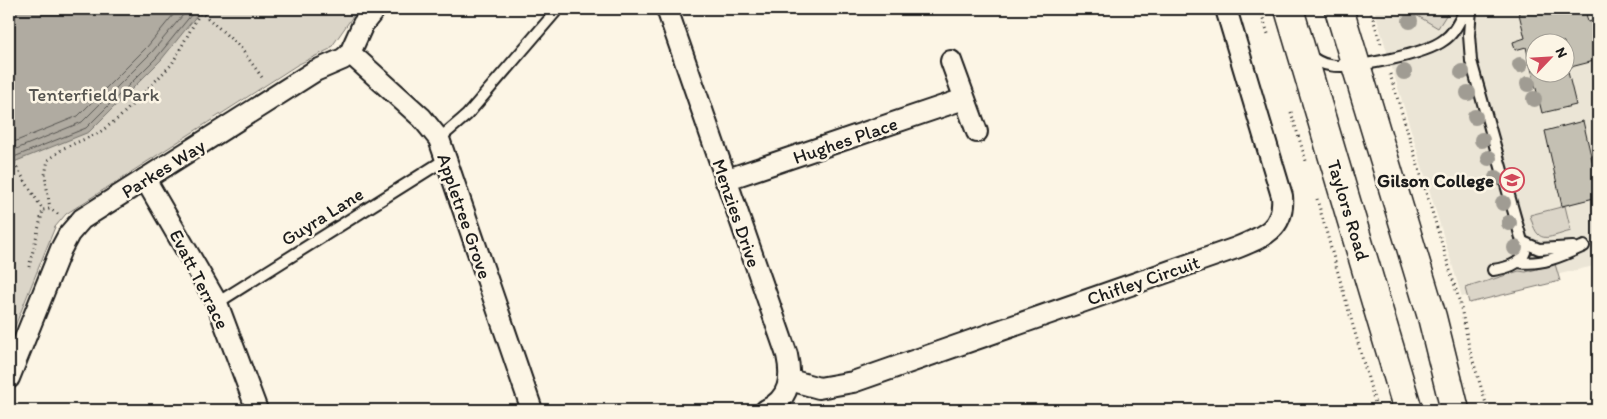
<svg xmlns="http://www.w3.org/2000/svg" width="1607" height="419" font-family="Itim,sans-serif">
<rect width="100%" height="100%" fill="#fcf5e5"/>
<filter id="ink" filterUnits="userSpaceOnUse"><feTurbulence type="fractalNoise" baseFrequency=".02" numOctaves="2"/><feDisplacementMap in="SourceGraphic" scale="10" xChannelSelector="R" yChannelSelector="G"/><feConvolveMatrix kernelMatrix="1 2 1 2 8 2 1 2 1" color-interpolation-filters="sRGB"/></filter>
<g filter="url(#ink)">
<!-- built -->
<path fill="#ebe5d6" fill-rule="evenodd" d="M1374,9H1598V265L1462,297ZM1534,42H1564V72H1534Z"/>
<!-- green -->
<g fill="#dbd5c8" stroke="#7c7872">
<path d="M9,9H358L330,49L297,65L66,214L55,227L9,341Z"/>
<path d="M1406,9H1450L1438,28Z"/>
<path d="M1565,206L1571,231C1545,238 1538,246 1530,215Z"/>
<path d="M1555,264L1560,281L1469,303L1465,288L1519,271L1526,272Z"/>
</g>
<!-- water -->
<path fill="#b0aba1" stroke="#75726c" d="M19,9H202L161,60L89,132L9,164V29Z"/>
<g fill="none" stroke-linecap="round" stroke-linejoin="round">
<!-- shore -->
<g stroke="#575551" stroke-width="1">
<path d="M9,144L78,116L147,47L178,9"/>
<path d="M9,152L82,122L152,52L188,9"/>
<path d="M9,159L86,128L157,57L196,9"/>
</g>
</g>
<!-- building -->
<g fill="#c4c0b3" stroke="#1c1c1c" fill-rule="evenodd">
<path d="M1523,9H1585L1588,22L1596,20L1598,60L1567,68L1576,105L1542,113L1526,47L1515,50L1513,42L1525,38L1518,10ZM1534,42H1564V72H1534Z"/>
<path d="M1583,121L1598,186V197L1562,206L1545,131Z"/>
</g>
<g fill="none" stroke-linecap="round" stroke-linejoin="round">
<defs>
<g id="lane">
<path d="M1471,9L1469,35L1471,61L1525,252C1520,265 1506,268 1493,270"/>
<path d="M1309,55C1315,60 1321,64 1329,65C1352,70 1426,54 1444,40C1455,33 1460,19 1466,9"/>
<path d="M439,139L467,115L558,9"/>
<path d="M1523,242L1539,249L1573,247"/>
<path d="M1519,262C1541,266 1564,255 1584,246"/>
<path d="M217,303L446,159"/>
</g>
<g id="street">
<path d="M667,9L787,355C792,378 790,399 766,410"/>
<path d="M350,53L422,118L439,139L532,410"/>
<path d="M951,61L977,132"/>
<path d="M145,179L217,303L257,410"/>
<path d="M725,180L964,99"/>
<path d="M9,378L61,249L69,234L82,219L315,71L343,59L350,53L363,24L375,9"/>
<path d="M790,380L819,388L853,382L1236,248C1263,237 1285,229 1282,196L1226,9"/>
</g>
<g id="secondary">
<path d="M1289,9L1408,410"/>
<path d="M1339,9L1432,317L1455,410"/>
</g>
</defs>
<!-- lane casing -->
<use href="#lane" stroke="#1c1c1c" stroke-width="14"/>
<!-- street casing -->
<use href="#street" stroke="#1c1c1c" stroke-width="24"/>
<!-- secondary casing -->
<use href="#secondary" stroke="#1c1c1c" stroke-width="31"/>
<!-- path -->
<g stroke="#1c1c1c" stroke-width="3" stroke-dasharray="1 4" stroke-linecap="butt">
<path d="M1260,9L1269,37"/>
<path d="M1370,9L1381,44"/>
<path d="M200,11L240,47L264,80"/>
<path d="M1390,74L1460,303L1470,351L1488,410"/>
<path d="M1291,112L1306,161"/>
<path d="M9,155L43,210L50,209L58,214"/>
<path d="M1317,199L1377,410"/>
<path d="M50,209L45,175L48,160L64,148L99,133L120,117L172,64L202,9"/>
<path d="M29,267L43,210"/>
</g>
<!-- lane -->
<use href="#lane" stroke="#fcf5e5" stroke-width="10"/>
<!-- street -->
<use href="#street" stroke="#fcf5e5" stroke-width="20"/>
<!-- secondary -->
<use href="#secondary" stroke="#fcf5e5" stroke-width="28"/>
</g>
<!-- trees -->
<g fill="#a09c93">
<circle cx="1410" cy="21" r="8"/>
<circle cx="1520" cy="65" r="8"/>
<circle cx="1404" cy="72" r="8"/>
<circle cx="1462" cy="72" r="8"/>
<circle cx="1528" cy="84" r="8"/>
<circle cx="1468" cy="93" r="8"/>
<circle cx="1534" cy="99" r="8"/>
<circle cx="1475" cy="117" r="8"/>
<circle cx="1482" cy="140" r="8"/>
<circle cx="1489" cy="158" r="8"/>
<circle cx="1496" cy="178" r="8"/>
<circle cx="1503" cy="203" r="8"/>
<circle cx="1509" cy="223" r="8"/>
<circle cx="1515" cy="248" r="8"/>
</g>
</g>
<!-- icons -->
<defs>
<symbol id="school-ring" viewBox="-11 -11 22 22"><circle r="9.5" fill="#fcf5e5" stroke="#d1495b" stroke-width="1.5"/><path d="M0-5L7-2L0 1L-7-2ZM-4 1L0 2.5L4 1V4Q0 6-4 4Z" fill="#d1495b"/></symbol>
</defs>
<g fill-rule="evenodd">
<use href="#school-ring" x="1498" y="166" width="28" height="28"/>
</g>
<g text-anchor="middle" stroke-width="5" stroke-linejoin="round" paint-order="stroke">
<!-- park labels -->
<g font-size="19" fill="#555450" stroke="#fcf5e5">
<text x="94" y="101">Tenterfield Park</text>
</g>
<!-- street labels -->
<g font-size="19" fill="#1c1c1c" stroke="#fcf5e5">
<text transform="translate(845 140) rotate(-19)" y="7">Hughes Place</text>
<text transform="translate(163 168) rotate(-32)" y="7">Parkes Way</text>
<text transform="translate(1349 210) rotate(73)" y="7">Taylors Road</text>
<text transform="translate(737 213) rotate(71)" y="7">Menzies Drive</text>
<text transform="translate(322 216) rotate(-32)" y="7">Guyra Lane</text>
<text transform="translate(465 216) rotate(71)" y="7">Appletree Grove</text>
<text transform="translate(200 279) rotate(63)" y="7">Evatt Terrace</text>
<text transform="translate(1143 280) rotate(-19)" y="7">Chifley Circuit</text>
</g>
<!-- poi labels -->
<g font-size="19" font-weight="bold" fill="#1c1c1c" stroke="#fcf5e5" text-anchor="end">
<text x="1494" y="187">Gilson College</text>
</g>
</g>
<!-- margin -->
<rect width="1607" height="419" fill="none" stroke="#fcf5e5" stroke-width="30"/>
<rect x="15" y="15" width="1577" height="389" fill="none" stroke="#1c1c1c" stroke-width="2" filter="url(#ink)"/>
<!-- north arrow -->
<g transform="translate(1550 58) rotate(65)"><circle r="24" fill="#fcf5e5" stroke="#a29e95"/>
<path d="M0-4L9 19L0 12L-9 19Z" fill="#d1495b"/>
<text y="-8" font-size="14" font-weight="bold" text-anchor="middle" fill="#1c1c1c">N</text>
</g>
</svg>
